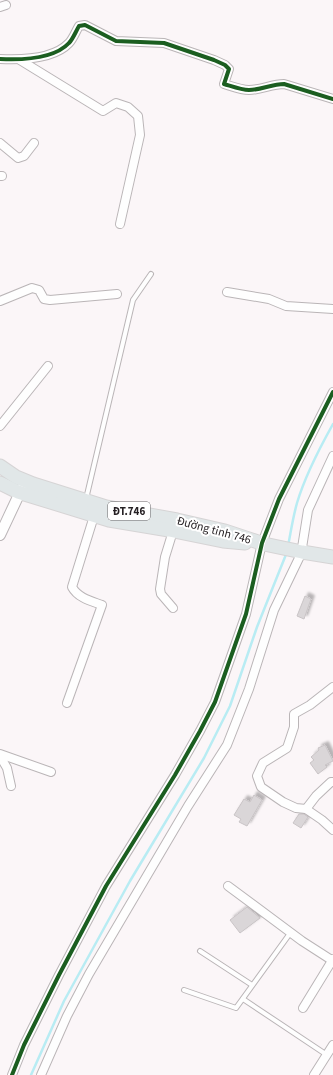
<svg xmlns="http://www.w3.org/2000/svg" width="333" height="1075" font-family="'Source Sans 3',sans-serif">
<defs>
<filter id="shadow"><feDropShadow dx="3.5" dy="-3.5" stdDeviation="1" flood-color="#0004"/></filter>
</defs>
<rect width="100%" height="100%" fill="#fbf6f8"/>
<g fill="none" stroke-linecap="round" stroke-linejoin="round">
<!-- stream -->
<g stroke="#b8ecf3" stroke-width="2.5">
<path d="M288,546C291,531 293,517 297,503C305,476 319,449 333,424"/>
<path d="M31,1075L64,1001L130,881L204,758L230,706L257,627L287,552"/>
</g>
</g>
<!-- building -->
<g fill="#dad6d8" stroke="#c9c4c6" filter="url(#shadow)">
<path d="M305,596L311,599L304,619L297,616Z"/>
<path d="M325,745L333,761L325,765L327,767L318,774L310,763L314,760L311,757L319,750L318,748Z"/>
<path d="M254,795L262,800L247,826L239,822L241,819L234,815L244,799L250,802Z"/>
<path d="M299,814H304L308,817L301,828L293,823Z"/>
<path d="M247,907L260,918L240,933L230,920Z"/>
</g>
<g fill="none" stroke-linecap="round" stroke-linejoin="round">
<defs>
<g id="service">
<path d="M86,499L133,300L151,274"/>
<path d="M200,951L252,985"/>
<path d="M184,990L236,1008L291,932"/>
<path d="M243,999L327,1055"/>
</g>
<g id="minor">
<path d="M0,7L6,5"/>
<path d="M0,59C21,60 54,59 69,43C73,39 76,31 79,26L85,25L116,41L164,43L214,60L225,65L229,69L224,84C231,86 241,90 249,90C261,90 272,84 284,84L333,99"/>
<path d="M20,60L103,111L116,103L128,107L138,116L140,135L120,224"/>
<path d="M0,143L18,158L24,156L34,143"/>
<path d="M0,176H2"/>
<path d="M227,292L269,299L286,306L333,309"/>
<path d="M0,301L32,288L39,290L44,299L50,300L117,294"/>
<path d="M0,426L48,366"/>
<path d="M173,531L165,557L160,589L161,594L173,608"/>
<path d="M333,687L310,705L294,714V727L287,748L263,763L257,776L261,787L283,802L296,808L306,809L322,820L333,830"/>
<path d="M67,703L102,605C91,601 78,598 72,587L94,516"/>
<path d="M0,754L51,772"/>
<path d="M0,756L7,768L11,786"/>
<path d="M306,809L316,796L331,782H333"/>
<path d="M228,886L302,941L333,961"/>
<path d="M303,1008L333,959"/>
<path d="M12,1075L24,1045L59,975L106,886L175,775L200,731L215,702L246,614L262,543L279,499L333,392"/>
<path d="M41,1075L67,1016L89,974L188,806L227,745L249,689L274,610L301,554L308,510L333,456"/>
<path d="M314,1075L333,1045"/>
</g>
<path id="tertiary" d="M0,535L23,486"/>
<g id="primary">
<path d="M0,466L16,477L33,484L106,507L177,520L225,531L264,544L302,552L333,557"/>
<path d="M0,483L18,492L109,520L169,530L223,541L245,543"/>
</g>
</defs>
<!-- service casing -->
<use href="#service" stroke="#bab5b7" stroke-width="6"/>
<!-- minor casing -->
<use href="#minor" stroke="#bab5b7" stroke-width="10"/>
<!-- tertiary casing -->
<use href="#tertiary" stroke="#bab5b7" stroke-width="12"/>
<!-- primary casing -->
<use href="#primary" stroke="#d6d4d5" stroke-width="15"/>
<!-- service -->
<use href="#service" stroke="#fefefe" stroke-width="4"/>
<!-- minor -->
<use href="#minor" stroke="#fefefe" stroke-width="8"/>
<!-- tertiary -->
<use href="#tertiary" stroke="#fefefe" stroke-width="10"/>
<!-- primary -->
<use href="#primary" stroke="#e1e7e8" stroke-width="13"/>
<defs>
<g id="cycleway">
<path d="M0,59C21,60 54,59 69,43C73,39 76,31 79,26L85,25L116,41L164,43L214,60L225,65L229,69L224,84C231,86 241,90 249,90C261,90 272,84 284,84L333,99"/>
<path d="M12,1075L24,1045L59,975L106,886L175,775L200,731L215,702L246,614L262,543L279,499L333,392"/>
</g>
</defs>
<!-- cycleway casing -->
<use href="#cycleway" stroke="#fff" stroke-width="6"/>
<!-- cycleway -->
<use href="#cycleway" stroke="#1b5e20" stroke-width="4"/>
</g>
<g text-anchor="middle" stroke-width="4" stroke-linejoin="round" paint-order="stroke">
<!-- shield labels -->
<rect fill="#fff" stroke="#676466" stroke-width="1" x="108" y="502" width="42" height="18" rx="3"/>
<g font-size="11" font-weight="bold" fill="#262124">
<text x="129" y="515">ĐT.746</text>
</g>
<!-- street labels -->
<g font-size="12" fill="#262124" stroke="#fff">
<text transform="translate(214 530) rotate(15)" y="4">Đường tỉnh 746</text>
</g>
</g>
</svg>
